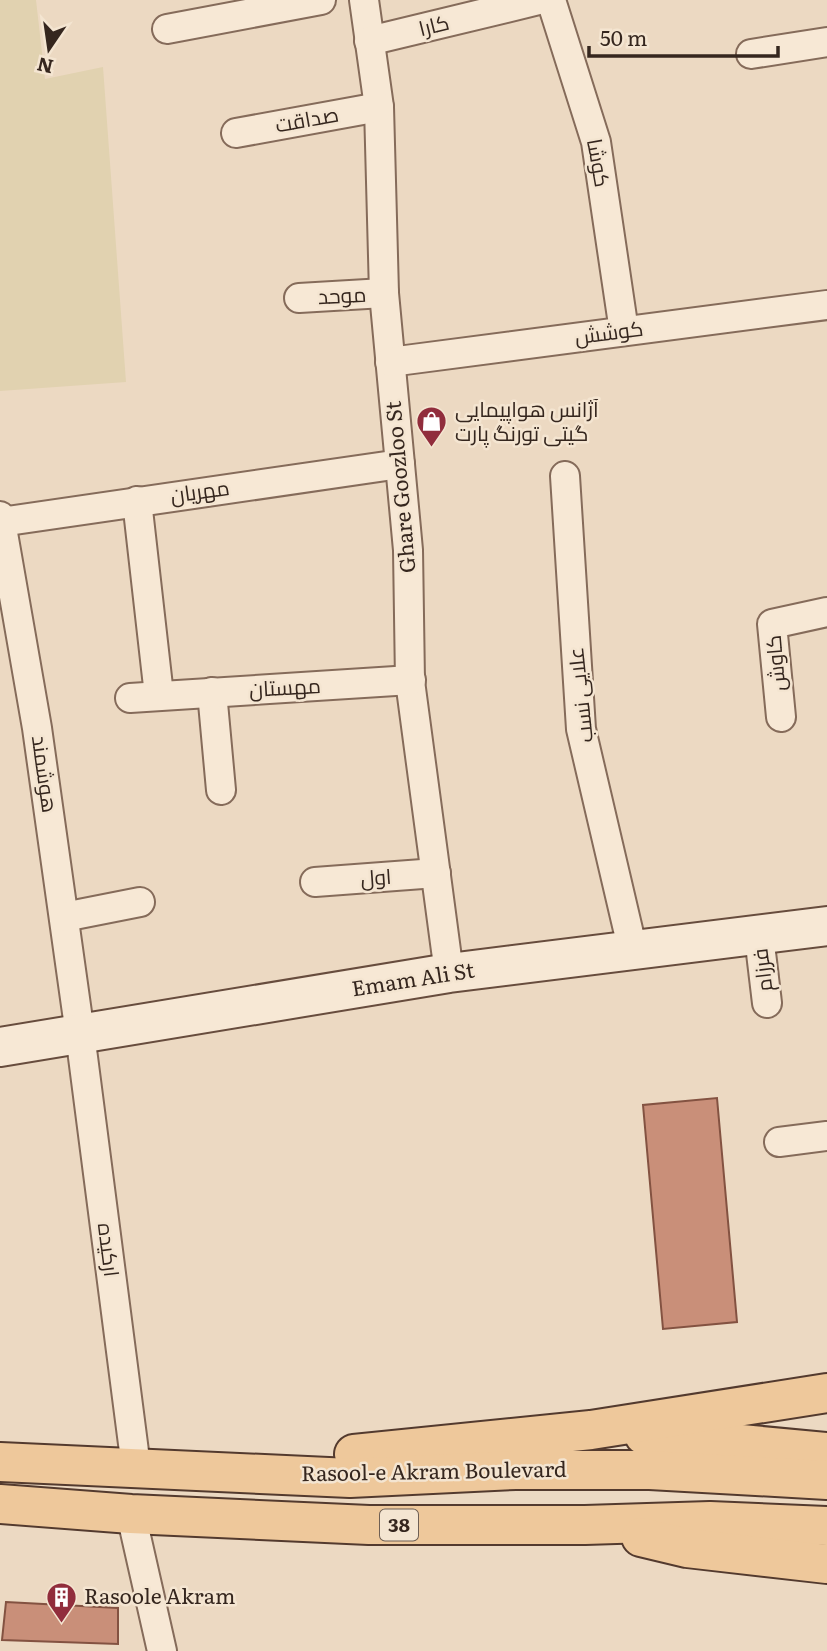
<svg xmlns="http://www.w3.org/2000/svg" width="827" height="1651" font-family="Literata,Cairo,serif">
<rect width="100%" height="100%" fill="#ecd9c2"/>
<!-- farmland -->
<path fill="#e1d2b0" d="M0,0H36L45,79L103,67L126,382L0,391Z"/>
<!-- building -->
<g fill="#c98f79" stroke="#835241" stroke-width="2">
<path d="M717,1098L737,1322L663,1329L643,1105Z"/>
<path d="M6,1602L118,1608V1644L2,1640Z"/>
</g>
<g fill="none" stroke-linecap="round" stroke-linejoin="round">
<defs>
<g id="street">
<path d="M364,0L379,107L384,293L408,550L410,681L449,973"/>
<path d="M551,0L596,142L624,331"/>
<path d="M167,29L321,0"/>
<path d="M369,41L539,0"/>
<path d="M751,54L827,42"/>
<path d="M236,133L379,107"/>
<path d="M299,298L384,293"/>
<path d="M390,362L827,305"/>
<path d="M565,476L581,729L633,951"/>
<path d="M137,501L159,695"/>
<path d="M0,516L37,728L80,1034L136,1467"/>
<path d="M1,522L400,464"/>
<path d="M212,692L221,790"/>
<path d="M130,698L411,680"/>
<path d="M781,717L772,624L827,612"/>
<path d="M315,882L436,873"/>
<path d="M64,917L140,902"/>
<path d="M759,936L767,1003"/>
<path d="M779,1142L827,1136"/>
<path d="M131,1514L162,1651"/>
</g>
<path id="secondary" d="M0,1047L449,973L827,926"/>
<g id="primary">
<path d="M644,1435L827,1452"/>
<path d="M354,1454L591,1430L827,1393"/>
<path d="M0,1462L350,1478L515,1470H650L827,1480"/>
<path d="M0,1504L131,1514L369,1525H585L710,1521L827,1526"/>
<path d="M641,1537L687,1548L827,1564"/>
</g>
</defs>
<!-- street casing -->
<use href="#street" stroke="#856b5a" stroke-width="32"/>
<!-- secondary casing -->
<use href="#secondary" stroke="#674c3d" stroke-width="42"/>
<!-- primary casing -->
<use href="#primary" stroke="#533a2e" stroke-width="42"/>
<!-- street -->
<use href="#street" stroke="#f7e8d5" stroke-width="28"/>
<!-- secondary -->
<use href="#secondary" stroke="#f7e8d5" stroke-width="38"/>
<!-- primary -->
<use href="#primary" stroke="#eec89b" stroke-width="38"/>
</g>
<!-- icons -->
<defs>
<symbol id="shop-pin" viewBox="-11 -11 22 30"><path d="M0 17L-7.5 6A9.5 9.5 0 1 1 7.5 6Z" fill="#912d3c" stroke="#f4e5d1"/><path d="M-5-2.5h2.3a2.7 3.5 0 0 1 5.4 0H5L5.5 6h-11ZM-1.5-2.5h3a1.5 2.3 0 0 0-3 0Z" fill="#fff"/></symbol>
<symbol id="building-pin" viewBox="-11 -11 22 30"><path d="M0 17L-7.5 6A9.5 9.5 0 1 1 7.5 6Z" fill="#912d3c" stroke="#f4e5d1"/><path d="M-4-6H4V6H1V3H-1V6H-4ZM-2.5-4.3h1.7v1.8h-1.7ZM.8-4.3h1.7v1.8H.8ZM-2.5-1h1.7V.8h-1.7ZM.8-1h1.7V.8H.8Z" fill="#fff"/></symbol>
</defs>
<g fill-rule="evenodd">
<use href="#shop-pin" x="414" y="404" width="35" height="47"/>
<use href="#building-pin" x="44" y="1580" width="35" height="47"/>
</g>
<g text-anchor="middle" stroke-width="5" stroke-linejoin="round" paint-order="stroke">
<!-- shield labels -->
<rect fill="#f4e5d1" stroke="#6e5f54" stroke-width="2" x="380" y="1509.5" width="38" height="31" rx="5"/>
<g font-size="19" font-weight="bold" fill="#35261e">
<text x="399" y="1532">38</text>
</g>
<!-- street labels -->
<g font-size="21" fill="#35261e" stroke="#f4e5d1">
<text transform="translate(434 26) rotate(-14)" y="7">کارا</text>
<text transform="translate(307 120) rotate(-10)" y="7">صداقت</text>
<text transform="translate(598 163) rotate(80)" y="7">کوشا</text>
<text transform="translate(342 296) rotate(-3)" y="7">موحد</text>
<text transform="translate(609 333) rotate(-7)" y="7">کوشش</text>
<text transform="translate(401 487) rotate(-95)" y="7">Ghare Goozloo St</text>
<text transform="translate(200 492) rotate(-8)" y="7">مهریان</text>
<text transform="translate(776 663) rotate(-95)" y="7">کاوش</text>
<text transform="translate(285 688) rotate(-3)" y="7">مهستان</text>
<text transform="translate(581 695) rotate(-96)" y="7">علایی نسب</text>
<text transform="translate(44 774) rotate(82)" y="7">هوشمند</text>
<text transform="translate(376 878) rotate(-4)" y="7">اول</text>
<text transform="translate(763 970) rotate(-97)" y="7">فرزام</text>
<text transform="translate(413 980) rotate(-9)" y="7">Emam Ali St</text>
<text transform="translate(108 1250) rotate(83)" y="7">ارکیده</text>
<text transform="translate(434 1472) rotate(-1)" y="7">Rasool-e Akram Boulevard</text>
</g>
<!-- poi labels -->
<g font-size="21" fill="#35261e" stroke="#f4e5d1" text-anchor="start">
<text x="455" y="417">آژانس هواپیمایی<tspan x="455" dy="24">گیتی تورنگ پارت</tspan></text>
<text x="84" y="1604">Rasoole Akram</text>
</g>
</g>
<!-- north arrow -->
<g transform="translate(49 49) rotate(193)" stroke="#f4e5d1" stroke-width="5" paint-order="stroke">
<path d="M0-5L12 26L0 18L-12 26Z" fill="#35261e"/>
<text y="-10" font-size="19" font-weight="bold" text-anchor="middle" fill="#35261e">N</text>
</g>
<!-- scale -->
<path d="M589 46v10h189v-10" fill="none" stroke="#35261e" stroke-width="3.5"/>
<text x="600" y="46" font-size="21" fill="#35261e" stroke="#f4e5d1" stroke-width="5" paint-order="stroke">50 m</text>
</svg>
